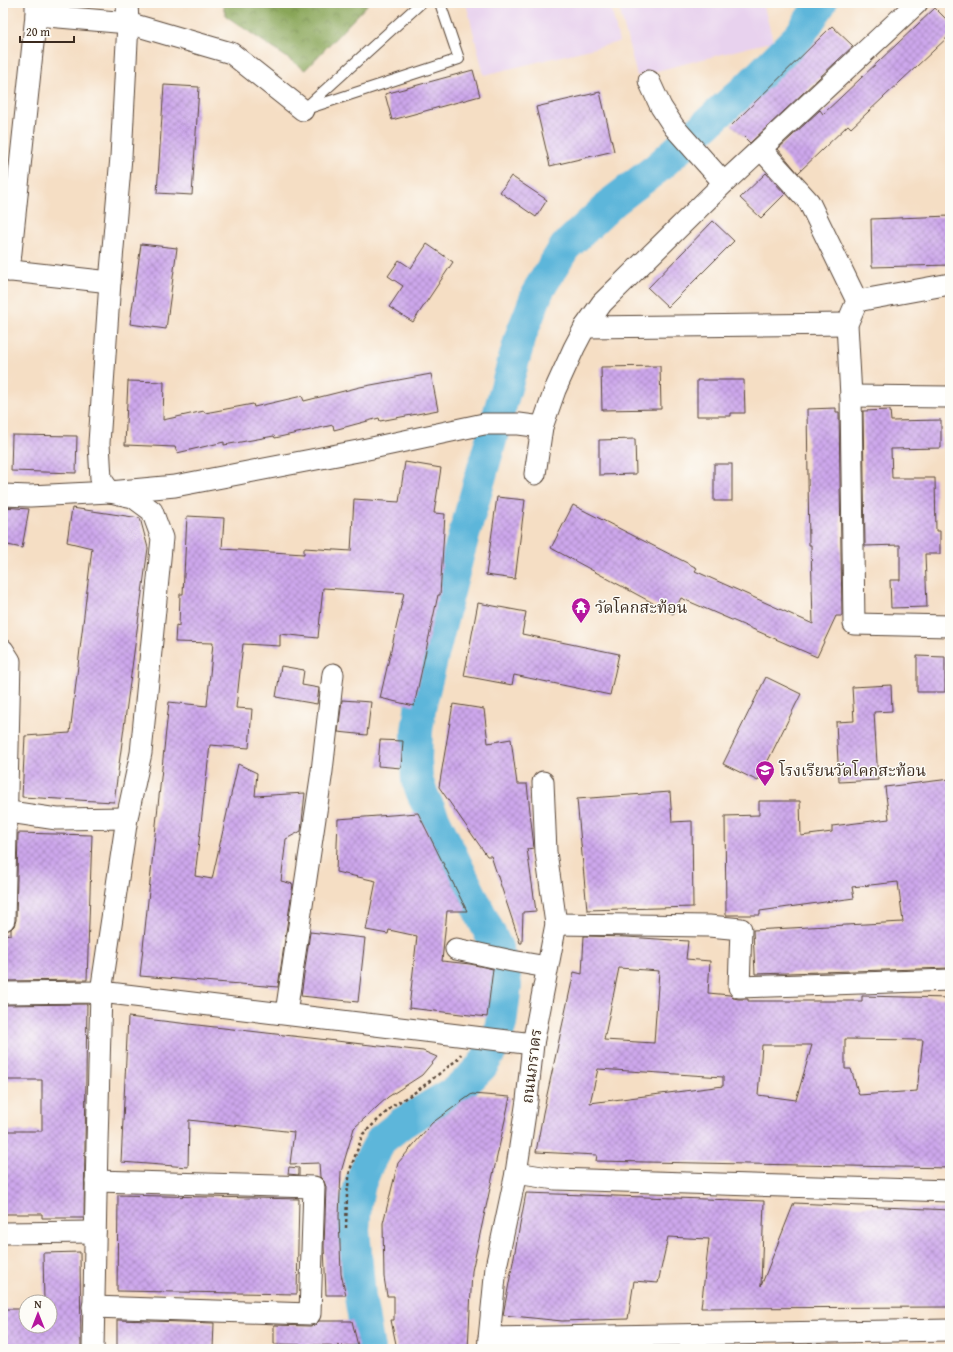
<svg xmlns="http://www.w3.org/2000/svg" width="953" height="1352" font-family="'Gentium Book Plus','Noto Serif Thai',serif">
<defs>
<pattern id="forest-crowns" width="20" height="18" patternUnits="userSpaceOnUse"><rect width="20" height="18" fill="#89a659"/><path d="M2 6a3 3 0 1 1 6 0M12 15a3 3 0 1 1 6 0" fill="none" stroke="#718749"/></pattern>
<pattern id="building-cross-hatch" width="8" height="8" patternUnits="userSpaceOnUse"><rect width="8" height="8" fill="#cda7ec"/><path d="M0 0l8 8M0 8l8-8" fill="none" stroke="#a888bf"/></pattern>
</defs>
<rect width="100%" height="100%" fill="#fdfcf7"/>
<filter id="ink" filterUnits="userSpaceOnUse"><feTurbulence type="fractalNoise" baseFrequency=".025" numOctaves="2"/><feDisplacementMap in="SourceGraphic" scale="8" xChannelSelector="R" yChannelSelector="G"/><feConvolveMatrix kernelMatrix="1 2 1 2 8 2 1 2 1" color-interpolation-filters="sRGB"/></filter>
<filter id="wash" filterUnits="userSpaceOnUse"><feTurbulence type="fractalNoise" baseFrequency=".012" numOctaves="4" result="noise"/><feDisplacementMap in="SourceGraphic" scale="16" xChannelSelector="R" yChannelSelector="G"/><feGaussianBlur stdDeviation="0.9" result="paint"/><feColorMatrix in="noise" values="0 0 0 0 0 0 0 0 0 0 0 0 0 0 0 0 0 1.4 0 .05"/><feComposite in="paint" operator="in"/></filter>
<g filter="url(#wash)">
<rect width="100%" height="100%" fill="#f5dec4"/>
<!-- built -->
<g fill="#e8d2ee">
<path d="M466,3H610L619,42L484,75Z"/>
<path d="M618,3H763L773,41L637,76Z"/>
</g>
<!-- forest -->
<path fill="url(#forest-crowns)" stroke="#62683c" d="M222,3H369L305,70L226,16Z"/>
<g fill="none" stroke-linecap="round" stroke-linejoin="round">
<!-- river -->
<path stroke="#5db6da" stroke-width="32" d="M369,1349L360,1297L354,1230L356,1203L360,1184L368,1164L381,1140L402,1123L454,1092L471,1077L482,1066L494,1046L501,1024L506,985L504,970L497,948L424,798L417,780L416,759L417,731L421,703L458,556L521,335L539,289L565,247L614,201L656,169L750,85L800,35L821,3"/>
</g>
<g id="blocks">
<!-- building -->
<g fill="url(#building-cross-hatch)" fill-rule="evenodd">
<path d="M935,8L950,23V35L851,128L848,125L798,173L778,149L820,110L823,114Z"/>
<path d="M832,26L853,46L750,143L732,125Z"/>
<path d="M473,70L480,96L392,120L385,94Z"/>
<path d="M164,85L199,87L192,195L157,193Z"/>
<path d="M600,92L614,151L550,166L536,107Z"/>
<path d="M766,173L785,194L761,218L740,198Z"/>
<path d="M511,176L547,200L536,217L500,192Z"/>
<path d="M950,216V265L872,267L871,219Z"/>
<path d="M713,221L734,241L668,307L648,288Z"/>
<path d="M141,244L177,248L166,329L130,324Z"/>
<path d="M427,244L453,262L413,322L389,307L403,286L388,276L399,260L411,268Z"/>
<path d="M660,366L661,409L602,410L601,367Z"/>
<path d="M431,374L438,410L380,421L379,418L334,430L333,425L275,438L274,436L224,445V442L177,453L175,447L125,445L128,381L164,382L163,420L204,411L205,413L253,404L254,407L302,396L304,401L360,387Z"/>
<path d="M697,380H744L745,413H731V416H697Z"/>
<path d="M836,408V412H839L842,616H836L817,657L681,598L673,614L551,548L573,505L697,568L695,571L813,624L811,545H809L807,409Z"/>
<path d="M890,410L891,421L941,420V448L891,449L892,478H935L936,531H940V554H925L927,607L891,608L890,580H900V545L865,546L863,411Z"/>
<path d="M12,435L77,436L76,473L11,471Z"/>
<path d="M635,439L636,474L599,475V440Z"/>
<path d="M405,462L441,468L434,513L445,514L440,595H438L414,706L380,698L404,593L323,588L318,638L280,634V646L243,644L236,708L252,709L249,748L210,745L195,876L212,879L238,764L257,773L255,796L305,793L301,831L286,839L281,881L293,884L278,987L140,976L169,702L207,706L213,643L175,642L176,625L179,626L180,594H183L187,516L224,518L222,549L304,554V548L351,551L354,499L399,502Z"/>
<rect x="714" y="464" width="18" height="37"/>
<path d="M497,497L525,500L515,579L486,575Z"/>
<path d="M3,507L29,509L22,548L3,544Z"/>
<path d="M72,508L140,518L148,548L114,802L22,797L25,736L70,733L92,548L67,542Z"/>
<path d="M478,603L526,612L522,634L619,654L610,695L514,675L512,685L464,676Z"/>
<path d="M917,656L945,657V692H917Z"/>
<path d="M281,666L304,670L302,685L319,688L317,704L276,697Z"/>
<path d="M766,677L801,694L758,781L723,764Z"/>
<path d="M891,685L892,711L874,712L878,780L839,782L836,722L854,721L852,687Z"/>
<path d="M342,700L371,702L367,735L338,732Z"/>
<path d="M453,704L484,709L488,743L511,739L517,784H527L534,848L527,849L536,911L523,912L522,943H520L491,856H487L439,787Z"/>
<path d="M380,740L403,741L401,768L378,766Z"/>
<path d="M950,779V968L755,974L753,930L903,922L898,882L852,887L854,898L760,911V915H726L725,816L759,815V801H800L801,836L832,832V826L889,819L885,787Z"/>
<path d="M670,792L672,822L692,821L693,907L587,910L577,799Z"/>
<path d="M418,813L467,911H447L442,961L470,964L493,969L487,1017L409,1008L417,936L389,930L388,934L366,930L376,881L336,872L338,819Z"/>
<path d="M18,833L92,835L87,980L3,981V935L11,934V929L14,926L16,920Z"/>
<path d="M310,932L365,938L358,1002L301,996Z"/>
<path d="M584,936L627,937L688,941L686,959L710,961L708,993L730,995L733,998L739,999H748V1001H862V996L950,998V1168L596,1161L597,1155L536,1152L543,1113L574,972L582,974ZM619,968L659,971L654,1043L604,1040ZM845,1039L923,1040L917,1091L859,1095L851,1069H845ZM762,1045H812L796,1100L758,1095ZM598,1069L723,1077V1086L590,1103Z"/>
<path d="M87,1004L84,1218H42V1214H3V1131H42V1080H3V1005Z"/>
<path d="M128,1017L423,1051L437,1057L422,1075L388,1097L354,1128L341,1172L339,1216L341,1274L346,1295H326L324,1246L326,1187L324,1181L320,1177L319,1163L290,1164L294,1132L189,1120L188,1167L121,1162Z"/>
<path d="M472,1094L510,1097L472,1271L468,1349H397L391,1320H394V1296H387L384,1277L383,1223L398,1163L432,1123Z"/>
<path d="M289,1167L299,1168V1175L288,1174Z"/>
<path d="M526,1193L764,1201L761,1286L794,1203L950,1210V1307L701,1308L709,1239L668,1237L658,1283L634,1281L628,1319L562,1321L503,1315Z"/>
<path d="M118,1195L299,1199L297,1294L117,1291Z"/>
<path d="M80,1252L81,1349H3V1309H26V1326H50V1302H44L43,1253Z"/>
<path d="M117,1320L214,1323L213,1349H117Z"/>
<path d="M319,1321H352L358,1346L274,1344V1325L310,1326L315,1325Z"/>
</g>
</g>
</g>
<g filter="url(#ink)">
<use href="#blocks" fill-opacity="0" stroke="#574537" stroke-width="1"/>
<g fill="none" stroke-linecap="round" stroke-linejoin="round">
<defs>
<path id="service" d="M421,3L303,110L459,59L440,3"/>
<g id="minor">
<path d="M36,15L128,23L231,53L303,110"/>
<path d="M649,81L661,107L674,127L724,183"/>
<path d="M761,149L809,202L857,301L847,324L851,396L854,624L950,626"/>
<path d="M3,270L110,282"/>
<path d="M9,271L36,15V3"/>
<path d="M857,301L950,284"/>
<path d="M585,327L847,324"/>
<path d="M851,396L950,397"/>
<path d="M535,474L542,427L555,390L574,348L585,327L602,303L724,183L917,3"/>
<path d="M3,495L30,496L110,492L175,486L358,451L484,424H519L542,427"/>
<path d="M3,650L10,661L4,920"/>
<path d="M3,811L57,819L127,818"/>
<path d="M556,924L709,926L741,929L739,987L950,980"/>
<path d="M456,949L512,961L547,967"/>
<path d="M3,993L101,992L533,1044"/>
<path d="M286,1013L322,771L333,674"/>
<path d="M516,1173L555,1179L950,1191"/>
<path d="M3,1233L95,1232"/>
<path d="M93,1307L310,1314L314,1187L96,1181"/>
<path d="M489,1338L950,1330"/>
<path d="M93,1349L97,1143L101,992L127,818L141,753L162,538L152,511L133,497L110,492L101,479L99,443L110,282L121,157L128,23L127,3"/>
<path d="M488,1349L496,1267L516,1173L527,1100L533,1044L556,924L546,852L543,782"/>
</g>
</defs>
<!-- service casing -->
<use href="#service" stroke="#574537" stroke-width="12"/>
<!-- minor casing -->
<use href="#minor" stroke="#574537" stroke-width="23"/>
<!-- path -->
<path stroke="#574537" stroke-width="2.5" stroke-dasharray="3 3" stroke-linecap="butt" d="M346,1228L347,1195L350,1170L363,1134L394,1105L417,1091L458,1059L461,1054"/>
<!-- service -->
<use href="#service" stroke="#fff" stroke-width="10"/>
<!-- minor -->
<use href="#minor" stroke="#fff" stroke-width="21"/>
</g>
</g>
<!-- icons -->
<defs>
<symbol id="temple-pin" viewBox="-11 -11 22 30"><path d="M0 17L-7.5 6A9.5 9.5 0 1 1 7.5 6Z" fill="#b5179e" stroke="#fdfcf7"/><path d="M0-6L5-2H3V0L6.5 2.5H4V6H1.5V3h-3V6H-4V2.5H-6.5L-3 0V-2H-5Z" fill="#fff"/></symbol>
<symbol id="school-pin" viewBox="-11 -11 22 30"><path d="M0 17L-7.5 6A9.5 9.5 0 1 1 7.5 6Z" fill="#b5179e" stroke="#fdfcf7"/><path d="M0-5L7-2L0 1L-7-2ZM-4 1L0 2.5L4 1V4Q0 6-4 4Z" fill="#fff"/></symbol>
</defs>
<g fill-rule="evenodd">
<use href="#temple-pin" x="570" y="596" width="22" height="30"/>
<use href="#school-pin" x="754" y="759" width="22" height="30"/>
</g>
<g text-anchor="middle" stroke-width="3" stroke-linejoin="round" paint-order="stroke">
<!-- poi labels -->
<g font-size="16" fill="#3b2a1e" stroke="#fdfcf7" text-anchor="start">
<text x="595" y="613">วัดโคกสะท้อน</text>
<text x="779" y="776">โรงเรียนวัดโคกสะท้อน</text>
</g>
<!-- street labels -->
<g font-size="16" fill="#3b2a1e" stroke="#fdfcf7">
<text transform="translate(531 1066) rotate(-83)" y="6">ถนนภราดร</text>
</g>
</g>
<!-- margin -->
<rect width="953" height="1352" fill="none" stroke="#fdfcf7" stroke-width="16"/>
<!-- north arrow -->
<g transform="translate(38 1314)"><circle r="19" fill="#fdfcf7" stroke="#afa8a0"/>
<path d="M0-3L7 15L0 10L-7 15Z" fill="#b5179e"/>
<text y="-6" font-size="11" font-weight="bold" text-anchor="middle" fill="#3b2a1e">N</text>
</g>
<!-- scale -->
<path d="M20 36v6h54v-6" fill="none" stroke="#3b2a1e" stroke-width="2"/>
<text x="26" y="36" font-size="12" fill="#3b2a1e" stroke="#fdfcf7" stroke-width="3" paint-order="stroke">20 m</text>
</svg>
